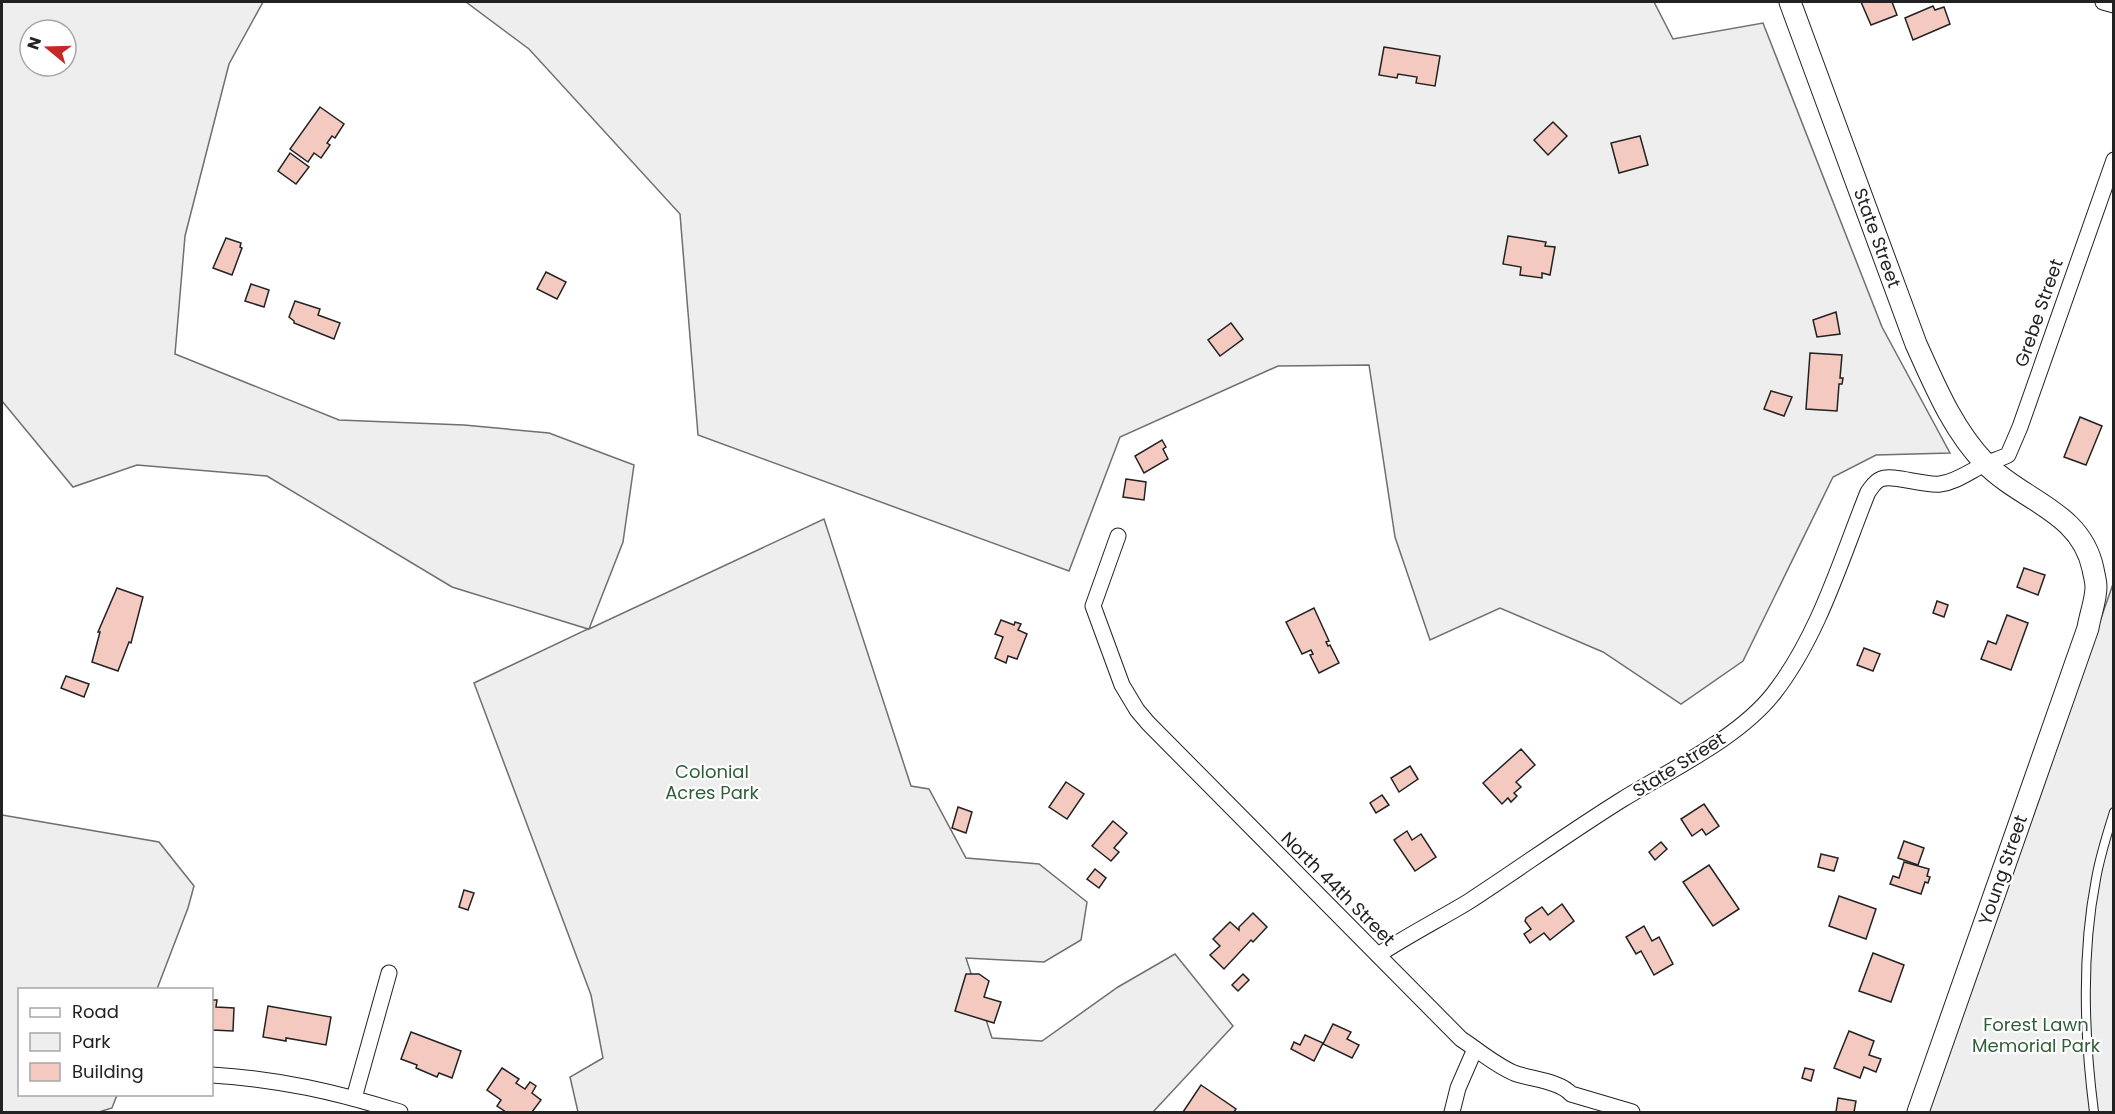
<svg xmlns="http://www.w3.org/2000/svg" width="2115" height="1114" font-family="Poppins,sans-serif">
<rect width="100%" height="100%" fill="#fff"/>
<!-- green -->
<g fill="#eee" stroke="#6f6f6f" stroke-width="1.5" fill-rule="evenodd">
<path d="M2,2H263L229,64L185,236L175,354L339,420L464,425L549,433L634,465L623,542L589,629L824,519L911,786L929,789L966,858L1039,864L1087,902L1081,940L1044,962L966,958L992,1038L1042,1041L1118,987L1175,954L1233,1026L1153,1112H578L570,1077L603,1058L591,995L474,683L588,629L452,587L267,476L137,465L73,487L2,401ZM30,30H66V66H30Z"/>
<path d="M466,2H1654L1673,39L1763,23L1882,327L1950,453L1876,455L1833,477L1743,661L1681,704L1603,652L1500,608L1430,640L1395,537L1369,365L1278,366L1120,437L1069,571L698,435L680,214L529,49Z"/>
<path d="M2113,584V1112H1928Z"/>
<path d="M2,815L159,842L194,886L188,908L157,989L20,990V1094L117,1095L112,1108L99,1112H2Z"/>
</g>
<!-- building -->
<g fill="#f3c9c0" stroke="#222" stroke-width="1.5">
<path d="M1861,2H1892L1897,15L1871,25Z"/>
<path d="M1933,6L1935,10L1944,7L1950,24L1913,40L1905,18Z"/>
<path d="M1384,47L1440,56L1435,86L1416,83L1417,77L1398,74L1397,78L1379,75Z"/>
<path d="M320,107L344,124L335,138L332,136L327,143L330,145L321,158L314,153L308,162L290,149Z"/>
<path d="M1553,122L1567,136L1548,155L1534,140Z"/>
<path d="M1640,136L1648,165L1619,173L1611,143Z"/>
<path d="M290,153L309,167L296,184L278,171Z"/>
<path d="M1508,236L1546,242L1545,246L1555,247L1550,275L1542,273V278L1520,275L1521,267L1503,264Z"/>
<path d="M226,238L241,243L240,247L242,248L232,275L213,268Z"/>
<path d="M546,272L566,282L557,299L537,289Z"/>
<path d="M251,284L269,290L264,307L245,301Z"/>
<path d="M295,301L320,309L318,315L340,323L334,339L294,323V321L289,317Z"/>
<path d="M1836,312L1840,334L1817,337L1813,320Z"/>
<path d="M1231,323L1243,339L1220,356L1208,340Z"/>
<path d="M1810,353L1842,355L1840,378H1843L1842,384H1839L1837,411L1806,409Z"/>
<path d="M1771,391L1792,397L1784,416L1764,409Z"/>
<path d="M2080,417L2102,426L2086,465L2064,457Z"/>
<path d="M1162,440L1166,447L1163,449L1168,459L1144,473L1135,456Z"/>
<path d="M1126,479L1146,482L1144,500L1123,497Z"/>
<path d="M2024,568L2045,575L2038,595L2017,587Z"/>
<path d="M117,588L143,597L131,643L129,642L118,671L92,662L100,632H98Z"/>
<path d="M1937,601L1948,605L1944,617L1933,613Z"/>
<path d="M1314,608L1329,641L1326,642L1328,646L1330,645L1339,663L1319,673L1310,655L1313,654L1311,650L1302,654L1286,622Z"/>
<path d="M2007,615L2028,623L2011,670L1981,659L1988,641L1996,644Z"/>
<path d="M1001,620L1014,625L1015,622L1021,624L1018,630L1027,634L1017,659L1008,656L1006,663L995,658L1003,637L995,634Z"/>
<path d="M1864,648L1880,654L1873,671L1857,665Z"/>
<path d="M66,676L89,684L84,697L61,688Z"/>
<path d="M1521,749L1535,765L1516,782L1521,787L1514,793L1517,796L1511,802L1508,798L1502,804L1483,783Z"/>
<path d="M1410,766L1418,779L1399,792L1391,778Z"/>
<path d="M1066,782L1084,794L1067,819L1049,807Z"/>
<path d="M1382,795L1389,805L1376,813L1370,803Z"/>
<path d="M1704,804L1719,826L1706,835L1702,829L1692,836L1681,819Z"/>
<path d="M958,807L972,812L966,833L952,828Z"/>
<path d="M1113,821L1127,833L1114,848L1119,852L1111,861L1092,846Z"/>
<path d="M1407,831L1412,840L1421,834L1436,857L1415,871L1394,840Z"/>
<path d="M1904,841L1924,848L1918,865L1898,858Z"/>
<path d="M1661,842L1667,849L1655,860L1649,852Z"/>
<path d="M1821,854L1838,858L1834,871L1818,867Z"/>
<path d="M1904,862L1929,869L1927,876L1930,877L1928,883L1925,882L1921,894L1890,884L1893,876L1899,878Z"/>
<path d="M1709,865L1739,909L1713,926L1683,882Z"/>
<path d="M1095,869L1106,878L1099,888L1087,879Z"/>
<path d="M464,890L474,893L468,910L459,907Z"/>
<path d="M1839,896L1876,909L1866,939L1829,926Z"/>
<path d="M1562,904L1574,921L1550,940L1544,933L1530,943L1524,934L1531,929L1525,921L1526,918L1542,907L1548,915Z"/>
<path d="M1253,913L1267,927L1253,942L1251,940L1224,969L1210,955L1220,946L1213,939L1230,922L1239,930V927Z"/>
<path d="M1644,926L1652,941L1659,937L1673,964L1654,975L1641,951L1636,954L1626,937Z"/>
<path d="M1873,953L1904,965L1891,1002L1859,991Z"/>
<path d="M966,974H979L989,981L984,997L1001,1002L994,1023L955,1011Z"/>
<path d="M1243,974L1249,980L1238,991L1232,985Z"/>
<path d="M212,1000H217L216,1007L234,1008L233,1031L212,1030Z"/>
<path d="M268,1006L331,1017L326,1045L286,1038V1041L263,1037Z"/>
<path d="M1333,1024L1351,1032L1347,1039L1359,1045L1352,1058L1323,1044Z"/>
<path d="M1849,1031L1874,1041L1869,1055L1881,1059L1876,1072L1864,1067L1860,1078L1834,1068Z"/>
<path d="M411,1032L461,1051L452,1078L439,1073L437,1077L416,1068L417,1065L401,1059Z"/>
<path d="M1305,1035L1323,1043L1314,1061L1291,1049L1294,1042L1300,1045Z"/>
<path d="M502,1068L519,1079L516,1083L525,1089L530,1082L536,1086L532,1093L541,1100L532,1112H506L497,1106L501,1100L487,1090Z"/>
<path d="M1805,1068L1814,1070L1811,1081L1802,1078Z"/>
<path d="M1201,1085L1236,1109L1234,1112H1183Z"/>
<path d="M1838,1098L1856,1101L1854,1112H1836Z"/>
</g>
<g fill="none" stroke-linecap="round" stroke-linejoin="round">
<defs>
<path id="lane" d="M2094,1112C2084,1035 2081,956 2096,879C2100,856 2107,834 2114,812"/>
<g id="street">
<path d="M2103,2L2114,5"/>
<path d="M1118,536L1093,606L1122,685L1137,710L1148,723L1461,1039C1478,1050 1495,1065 1514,1073C1530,1079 1560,1081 1571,1094L1632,1112"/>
<path d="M1378,955C1407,936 1438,920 1468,902C1520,868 1570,832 1623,799C1672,769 1739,738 1774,693C1819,635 1841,559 1868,492C1872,487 1875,481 1881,479C1892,474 1924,486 1940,484C1956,482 1969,472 1983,465C1991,461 2000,459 2008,455L2020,427L2114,160"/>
<path d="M212,1075C279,1079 336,1092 400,1112"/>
<path d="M354,1098L389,973"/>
<path d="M1452,1112L1458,1088L1475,1049"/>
</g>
<path id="secondary" d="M1790,2L1916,344C1935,386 1953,430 1985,463C2022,501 2081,511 2093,569C2094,575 2096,581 2096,587C2096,600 2090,615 2088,628L1918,1112"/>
</defs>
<!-- lane casing -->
<use href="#lane" stroke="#222" stroke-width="10"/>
<!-- street casing -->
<use href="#street" stroke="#222" stroke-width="17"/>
<!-- secondary casing -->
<use href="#secondary" stroke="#222" stroke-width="23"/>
<!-- lane -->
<use href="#lane" stroke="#fff" stroke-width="8"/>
<!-- street -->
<use href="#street" stroke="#fff" stroke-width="15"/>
<!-- secondary -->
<use href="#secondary" stroke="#fff" stroke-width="21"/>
</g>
<g text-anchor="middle" stroke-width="4.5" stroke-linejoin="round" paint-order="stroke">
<!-- street labels -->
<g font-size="18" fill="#222" stroke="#fff">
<text transform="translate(1877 238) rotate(70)" y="6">State Street</text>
<text transform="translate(2039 313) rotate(-71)" y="6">Grebe Street</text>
<text transform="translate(1679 765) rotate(-32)" y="6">State Street</text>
<text transform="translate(2003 870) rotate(-71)" y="6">Young Street</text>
<text transform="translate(1338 889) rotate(45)" y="6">North 44th Street</text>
</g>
<!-- park labels -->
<g font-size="18" fill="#2f5e38" stroke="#fff">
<text x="712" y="778">Colonial<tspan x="712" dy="21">Acres Park</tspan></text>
<text x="2036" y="1031">Forest Lawn<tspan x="2036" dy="21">Memorial Park</tspan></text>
</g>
</g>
<!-- border -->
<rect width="2115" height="1114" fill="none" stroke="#222222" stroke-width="6"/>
<!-- legend -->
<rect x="18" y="988" width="195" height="108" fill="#ffffff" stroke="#a7a7a7" stroke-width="1.5"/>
<rect x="30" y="1008" width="30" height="9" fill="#ffffff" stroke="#a7a7a7" stroke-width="1.5"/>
<text x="72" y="1018" font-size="18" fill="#222222">Road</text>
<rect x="30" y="1033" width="30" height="18" fill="#eeeeee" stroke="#a7a7a7" stroke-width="1.5"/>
<text x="72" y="1048" font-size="18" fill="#222222">Park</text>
<rect x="30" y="1063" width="30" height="18" fill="#f3c9c0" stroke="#a7a7a7" stroke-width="1.5"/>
<text x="72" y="1078" font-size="18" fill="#222222">Building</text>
<!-- north arrow -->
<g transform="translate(48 48) rotate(289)"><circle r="28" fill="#ffffff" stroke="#a7a7a7" stroke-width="1.5"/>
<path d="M0-4.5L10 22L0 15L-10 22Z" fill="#c62828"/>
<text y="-9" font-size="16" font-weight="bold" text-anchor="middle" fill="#222222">N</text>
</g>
</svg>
